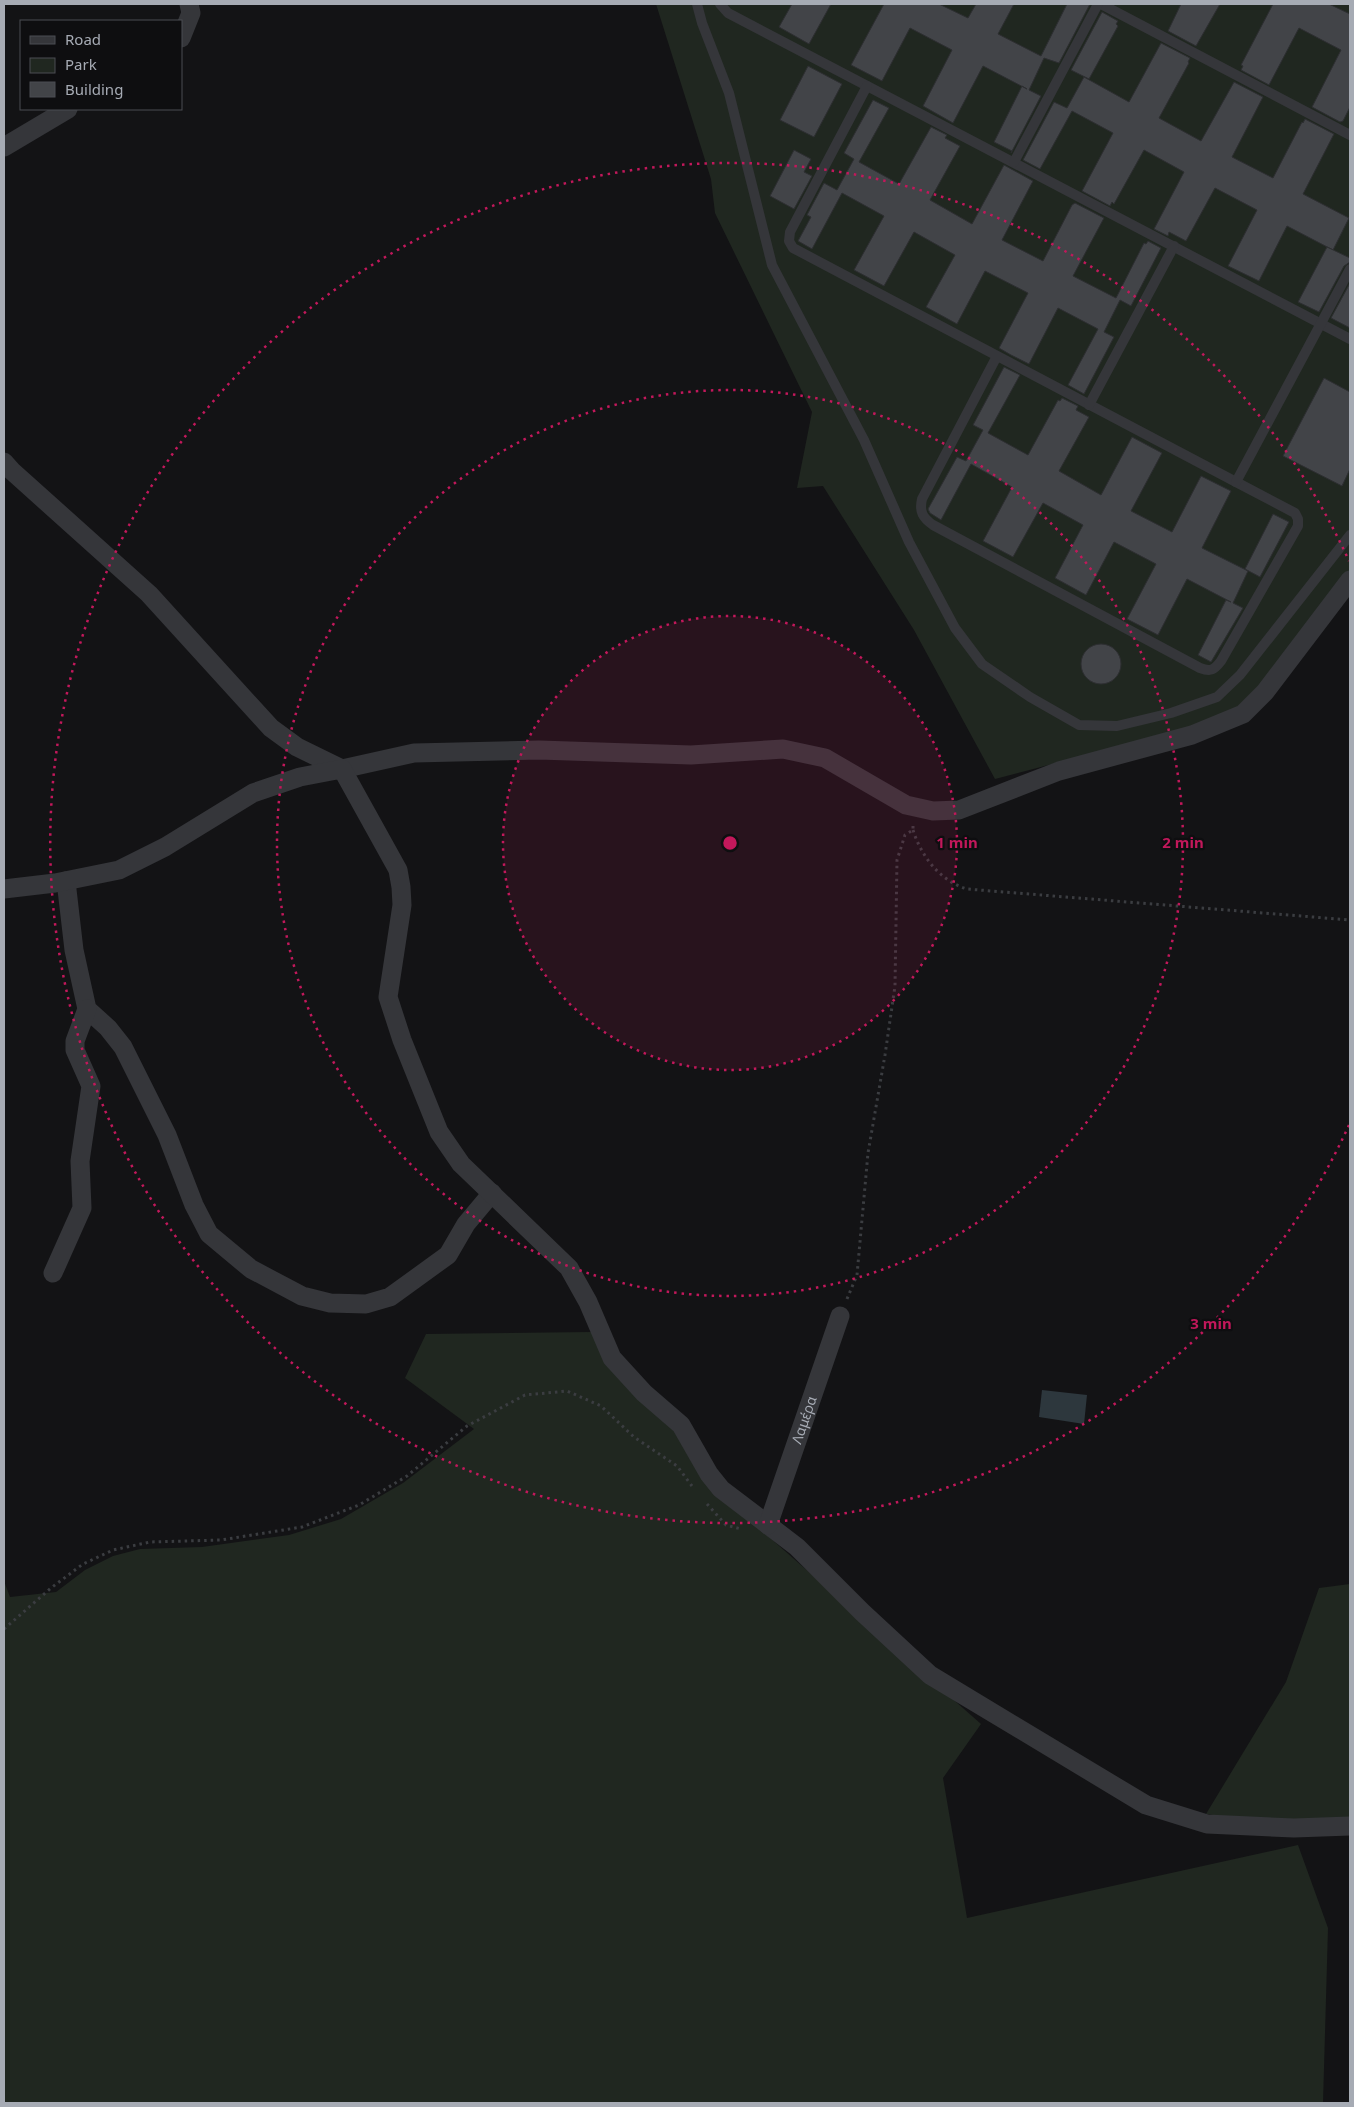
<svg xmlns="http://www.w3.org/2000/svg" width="1354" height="2107" font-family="'Noto Sans',sans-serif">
<rect width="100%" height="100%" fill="#131315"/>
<!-- green -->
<g fill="#202720">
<path d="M656,4H1350V572L1260,689L1239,709L1217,721L995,779L914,630L823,486L797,488L812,412L715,213L711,179Z"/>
<path d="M591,1332L665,1415L735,1507L981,1724L943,1778L967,1918L1298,1845L1328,1928L1323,2103H4V1581L10,1597L56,1592L85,1570L113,1556L140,1549L202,1547L289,1535L341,1519L403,1483L474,1429L405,1378L426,1334Z"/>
<path d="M1350,1584V1819C1302,1821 1253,1821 1206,1814L1286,1682L1319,1588Z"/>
</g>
<!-- water -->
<path fill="#2d373d" d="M1042,1390L1087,1395L1084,1424L1039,1417Z"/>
<!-- building -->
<g fill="#424448" stroke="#2d2e31">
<path d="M792,4H831L809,44L779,27Z"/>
<path d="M884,4H939L968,18L976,4H1014L998,34L1041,56L1067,4H1090L1059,63L1044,58L1029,90L1041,96L1011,153L1012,151L994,142L1022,86L1027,89L983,66L953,123L923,106L952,50L910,28L882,81L851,65Z"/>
<path d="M1181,4H1220L1196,46L1168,31Z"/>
<path d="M1273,4H1329L1350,14V107L1343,121L1340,122L1312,107L1341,50L1299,28L1269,85L1241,70L1243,66L1241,65Z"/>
<path d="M1102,12L1118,21L1116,24L1118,26L1089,79L1071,70Z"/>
<path d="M1161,43L1190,58L1188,62L1189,63L1159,118L1201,141L1234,82L1263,97L1232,157L1273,178L1302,122L1303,123L1305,119L1334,134L1303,194L1349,218L1333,250L1287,226L1259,281L1228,266L1257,210L1215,188L1186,241L1169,232L1168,236L1154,229L1184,172L1144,150L1114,204L1112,202L1110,206L1082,191L1113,133L1072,111L1040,169L1023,160L1054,102L1067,108L1084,77L1129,102Z"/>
<path d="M808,66L842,84L814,137L780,120Z"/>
<path d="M873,100L889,108L859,162L899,184L931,127L947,135L945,138L960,146L930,200L972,224L1004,165L1033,181L1002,240L1043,261L1072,205L1075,203L1104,218L1073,276L1116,298L1144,243L1146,244L1148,241L1161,248L1131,306L1120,300L1104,332L1114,337L1084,394L1068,385L1098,329L1058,308L1029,364L1011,355L999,348L1028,293L985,271L957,324L926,307L955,255L914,232L884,286L854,270L884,216L842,193L812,249L798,241L811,217L807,215L824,183L837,190L854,159L844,153Z"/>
<path d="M794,150L811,159L804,172L812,176L794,209L770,196Z"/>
<path d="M1327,247L1350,258V262L1344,266L1319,312L1298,302Z"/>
<path d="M1350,283V328L1331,318Z"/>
<path d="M1004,367L1020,375L988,433L1028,455L1058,400L1060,401L1062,398L1078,406L1076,410L1089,417L1059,471L1101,495L1132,437L1162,453L1131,511L1172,532L1201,476L1231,491L1202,548L1248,571L1233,603L1243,608L1211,662L1198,655L1226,600L1231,602L1187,579L1158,635L1127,619L1156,564L1114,542L1086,595L1055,578L1083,525L1043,503L1013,557L983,541L1012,487L971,464L941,520L930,513L928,509L957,457L966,461L983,430L973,425Z"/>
<path d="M1324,378L1350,392V469L1342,486L1283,456Z"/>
<path d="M1273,514L1289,522L1260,577L1245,569Z"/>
<circle cx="1101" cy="664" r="20"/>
</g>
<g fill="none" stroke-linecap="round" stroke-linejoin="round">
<!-- path -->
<g stroke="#3b3d41" stroke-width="3" stroke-dasharray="2.5 4" stroke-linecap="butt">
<path d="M913,830C921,856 940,881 967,889L1350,920"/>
<path d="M847,1299L857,1275L868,1153L885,1055L895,986L897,860L905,835L913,830V826"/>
<path d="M707,1504L726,1525L741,1529"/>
<path d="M4,1629L51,1588L83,1564L113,1550L150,1542L221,1540L302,1527L359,1505L407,1476L467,1426L525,1395L567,1391L601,1406L634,1437L677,1466L692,1486"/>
</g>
<!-- service -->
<g stroke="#35363a" stroke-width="10">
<path d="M697,4L702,23L729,93L772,265L864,440L909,542L955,628L982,664L1030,697L1079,725L1117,726L1171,713L1217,697L1240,675L1350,535"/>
<path d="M720,4L728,13L1350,339"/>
<path d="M1101,4L1350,135"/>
<path d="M867,86L790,232L789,241L793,248L1236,482L1295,513L1298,519V526L1221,661C1214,670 1211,672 1200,668L933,525C923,518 919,512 922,499L997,356"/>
<path d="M1014,162L1098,4"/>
<path d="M1089,405L1174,246"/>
<path d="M1236,482L1350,269"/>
</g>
<!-- minor -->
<g stroke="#35363a" stroke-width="19">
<path d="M181,38L191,13L189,4"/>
<path d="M4,147L68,109"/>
<path d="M4,462L12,471L149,594L271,728L297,747L342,769L414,753L539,750L691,755L783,749L825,758L906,805L933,811L959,810L1059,771L1192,735L1243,714L1265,692L1350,580"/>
<path d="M66,881L74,950L87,1009L108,1028L123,1047L167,1135L194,1205L209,1234L251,1269L302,1296L330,1303L366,1304L390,1297L448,1255L466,1224L492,1193"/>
<path d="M4,889L55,883L119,870L165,847L253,793L300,777L342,769L398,870L401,887L402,905L388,997L402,1040L439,1132L461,1164L569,1268L588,1302L612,1358L644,1393L681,1425L709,1474L721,1489L797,1547L862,1612L930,1675L1146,1805L1207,1824L1294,1828L1350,1826"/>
<path d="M53,1273L82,1208L80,1161L91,1086L75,1050V1041L87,1009"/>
<path id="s1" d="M768,1525L840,1316"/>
</g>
</g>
<!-- distance rings -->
<circle cx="730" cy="843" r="227" fill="#c2185b" fill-opacity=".12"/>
<g fill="none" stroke="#c2185b" stroke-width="2.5" stroke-dasharray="2.5 5">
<circle cx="730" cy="843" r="227"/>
<circle cx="730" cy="843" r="453"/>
<path d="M1349 1125A680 680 0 1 1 1349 561"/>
</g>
<g text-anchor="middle" stroke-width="4.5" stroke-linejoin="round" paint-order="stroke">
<!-- street labels -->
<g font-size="14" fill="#a6abb4" stroke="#0e0e10">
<text dy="5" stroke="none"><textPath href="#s1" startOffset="111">Λαμέρα</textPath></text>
</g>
</g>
<circle cx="730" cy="843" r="8" fill="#c2185b" stroke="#0e0e10" stroke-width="2.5"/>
<g font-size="15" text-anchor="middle" font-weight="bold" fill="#c2185b" stroke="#0e0e10" stroke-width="4.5" stroke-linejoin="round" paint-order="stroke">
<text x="957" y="848">1 min</text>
<text x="1183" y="848">2 min</text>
<text x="1211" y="1329">3 min</text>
</g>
<!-- border -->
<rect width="1354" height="2107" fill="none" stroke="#a6abb4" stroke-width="10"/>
<!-- legend -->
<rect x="20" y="20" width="162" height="90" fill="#0e0e10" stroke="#4b4d52"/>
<rect x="30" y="36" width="25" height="8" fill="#35363a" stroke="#4b4d52"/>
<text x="65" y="45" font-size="15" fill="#a6abb4">Road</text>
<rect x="30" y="58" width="25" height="15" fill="#202720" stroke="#4b4d52"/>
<text x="65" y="70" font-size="15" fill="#a6abb4">Park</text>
<rect x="30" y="82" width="25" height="15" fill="#424448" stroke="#4b4d52"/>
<text x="65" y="95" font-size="15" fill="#a6abb4">Building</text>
</svg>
